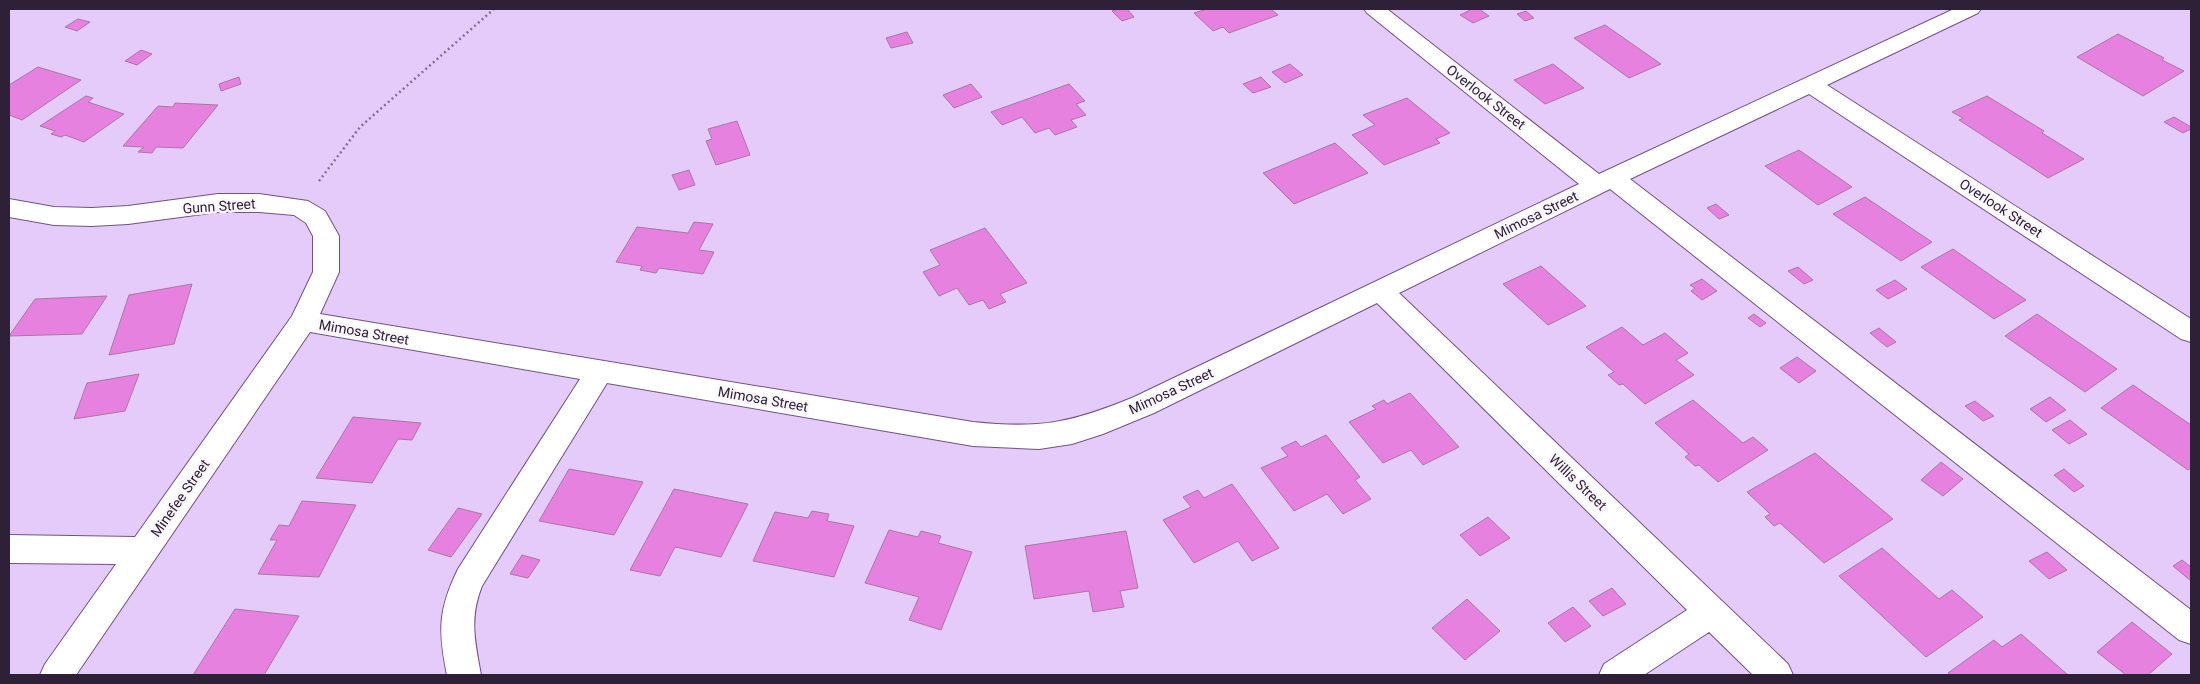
<svg xmlns="http://www.w3.org/2000/svg" width="2200" height="684" font-family="Roboto,sans-serif">
<rect width="100%" height="100%" fill="#e5cbfa"/>
<!-- building -->
<g fill="#e781df" stroke="#a977a4">
<path d="M1118,9H1127L1134,17L1122,21L1112,11Z"/>
<path d="M1207,9H1271L1278,15L1229,33L1223,27L1213,31L1194,13Z"/>
<path d="M1472,9H1479L1489,16L1473,23L1460,15Z"/>
<path d="M1526,11L1534,18L1525,21L1517,14Z"/>
<path d="M78,19L90,22L77,31L65,27Z"/>
<path d="M1605,25L1661,64L1629,78L1574,38Z"/>
<path d="M907,32L913,43L891,48L886,38Z"/>
<path d="M2118,34L2164,58L2162,60L2184,71L2143,96L2077,57Z"/>
<path d="M141,50L152,54L137,65L125,61Z"/>
<path d="M1290,64L1303,75L1285,83L1272,72Z"/>
<path d="M1553,64L1584,88L1545,104L1514,80Z"/>
<path d="M38,67L81,80L22,120L9,115V85Z"/>
<path d="M239,77L241,84L221,91L219,84Z"/>
<path d="M1261,77L1271,87L1253,93L1243,84Z"/>
<path d="M971,84L982,97L954,108L943,95Z"/>
<path d="M1069,84L1085,101L1076,104L1086,115L1071,120L1077,127L1055,135L1049,128L1035,133L1022,117L1002,125L991,112Z"/>
<path d="M86,96L93,98L88,102L124,114L84,142L65,135L61,137L51,134L55,131L40,126Z"/>
<path d="M1987,96L2044,131L2042,133L2084,159L2048,178L1959,120L1963,118L1952,112Z"/>
<path d="M1407,98L1450,133L1436,139L1440,143L1384,165L1352,135L1375,125L1363,115Z"/>
<path d="M175,103L218,105L183,148L156,147L152,153L138,152L144,147L123,146L158,106L173,107Z"/>
<path d="M2174,117L2191,127V129L2183,133L2164,122Z"/>
<path d="M737,121L750,155L716,165L706,141L712,139L708,129Z"/>
<path d="M1335,143L1368,173L1294,204L1263,173Z"/>
<path d="M1799,150L1852,187L1818,205L1765,166Z"/>
<path d="M689,170L695,185L679,190L672,175Z"/>
<path d="M1865,197L1932,242L1901,261L1833,214Z"/>
<path d="M1716,204L1729,215L1719,219L1707,208Z"/>
<path d="M694,222L713,224L699,250L714,252L703,274L659,268L656,273L640,270L642,266L616,262L637,227L688,233Z"/>
<path d="M985,228L1027,283L1000,294L1006,302L989,309L983,300L969,305L957,288L939,296L923,272L940,265L930,250Z"/>
<path d="M1953,249L2026,300L1994,319L1921,267Z"/>
<path d="M1541,266L1586,306L1548,325L1503,284Z"/>
<path d="M1798,267L1813,280L1804,284L1788,271Z"/>
<path d="M1702,279L1717,291L1702,300L1691,291L1695,288L1690,285Z"/>
<path d="M1895,280L1907,289L1888,299L1876,290Z"/>
<path d="M192,284L174,344L109,355L129,295Z"/>
<path d="M107,296L82,334L9,336L35,299Z"/>
<path d="M1754,314L1766,323L1760,327L1748,318Z"/>
<path d="M2037,314L2117,369L2085,392L2005,336Z"/>
<path d="M1622,327L1643,345L1665,333L1688,353L1676,360L1694,375L1645,404L1623,384L1619,385L1608,375L1614,372L1586,347Z"/>
<path d="M1879,328L1896,342L1887,347L1870,333Z"/>
<path d="M1797,357L1816,371L1799,383L1780,368Z"/>
<path d="M139,374L125,411L74,419L87,383Z"/>
<path d="M2133,385L2191,425V468L2188,470L2101,408Z"/>
<path d="M1410,393L1459,447L1423,465L1411,450L1383,463L1349,422L1376,409L1372,406L1384,400L1387,404Z"/>
<path d="M2050,397L2066,410L2046,422L2030,409Z"/>
<path d="M1693,400L1743,443L1753,437L1768,450L1718,482L1699,465L1695,466L1685,457L1689,454L1655,423Z"/>
<path d="M1975,401L1994,416L1983,421L1965,406Z"/>
<path d="M353,417L421,423L412,440L398,439L372,483L316,478Z"/>
<path d="M2070,420L2087,434L2069,444L2052,430Z"/>
<path d="M1326,435L1360,477L1355,480L1371,499L1343,514L1327,494L1294,511L1261,468L1288,456L1281,448L1296,441L1301,447Z"/>
<path d="M1815,453L1893,519L1824,563L1780,523L1774,526L1765,517L1770,514L1747,492Z"/>
<path d="M1941,462L1963,479L1943,496L1921,480Z"/>
<path d="M569,469L643,482L614,535L539,521Z"/>
<path d="M2064,469L2084,486L2074,492L2054,475Z"/>
<path d="M1232,484L1279,548L1252,561L1238,541L1194,563L1163,520L1191,507L1183,497L1198,490L1204,498Z"/>
<path d="M674,489L748,504L721,557L675,547L660,576L630,570Z"/>
<path d="M302,501L356,505L319,577L258,574L277,540H270L279,525L289,526Z"/>
<path d="M458,508L482,514L451,557L428,550Z"/>
<path d="M812,511L829,514L827,521L854,526L834,577L753,561L775,512L808,518Z"/>
<path d="M1488,517L1510,538L1480,556L1460,535Z"/>
<path d="M889,530L918,537L921,531L941,536L938,543L972,552L941,630L909,620L919,597L865,583Z"/>
<path d="M1126,531L1138,588L1120,591L1124,607L1093,612L1089,591L1034,599L1025,546Z"/>
<path d="M1882,548L1939,599L1952,590L1983,617L1926,657L1839,576Z"/>
<path d="M2047,552L2067,570L2049,579L2029,561Z"/>
<path d="M522,555L540,560L528,578L510,574Z"/>
<path d="M2182,560L2191,567V581L2173,566Z"/>
<path d="M1612,588L1626,604L1603,616L1589,601Z"/>
<path d="M1467,599L1500,631L1465,660L1432,628Z"/>
<path d="M1573,607L1591,626L1565,642L1548,623Z"/>
<path d="M235,609L299,616L264,675H193Z"/>
<path d="M2132,622L2172,654L2148,675H2126L2097,652Z"/>
<path d="M2021,634L2068,675H1951L1948,673L1994,640L2002,647Z"/>
</g>
<g fill="none" stroke-linecap="round" stroke-linejoin="round">
<defs>
<path id="minor" d="M1364,9H1387L1599,174L1954,9H1981L1978,13L1827,85L2191,319V342L2181,339L1809,94L1630,179L2191,610V644L2179,640L1610,189L1399,293L1788,664L1793,675H1753L1709,632L1644,675H1599L1604,664L1687,610L1377,303L1154,413L1103,434L1072,444L1039,449L973,446L607,383L482,586C469,619 475,641 481,675H447C438,631 438,610 458,569L580,379L310,332L76,675H40L45,664L116,564L9,563V535L135,537L292,316L313,272V236L306,223L294,215L259,212H218L128,224L92,226L54,225L9,217V199L54,207L92,208L128,206L218,194H259L308,201L325,211L339,236V272L320,314L973,422C1041,429 1071,423 1134,397L1579,184L1367,13Z"/>
</defs>
<!-- minor casing -->
<use href="#minor" stroke="#705286" stroke-width="2"/>
<!-- path -->
<path stroke="#837092" stroke-width="2.5" stroke-dasharray="2 3" stroke-linecap="butt" d="M319,181L360,127L494,9"/>
<!-- minor -->
<use href="#minor" fill="#fff" fill-rule="evenodd"/>
</g>
<g text-anchor="middle" stroke-width="5" stroke-linejoin="round" paint-order="stroke">
<!-- street labels -->
<g font-size="14" fill="#2d2037" stroke="#faf6fc">
<text transform="translate(1486 97) rotate(38)" y="5">Overlook Street</text>
<text transform="translate(219 206) rotate(-4)" y="5">Gunn Street</text>
<text transform="translate(2001 208) rotate(33)" y="5">Overlook Street</text>
<text transform="translate(1536 215) rotate(-26)" y="5">Mimosa Street</text>
<text transform="translate(364 332) rotate(10)" y="5">Mimosa Street</text>
<text transform="translate(1171 391) rotate(-25)" y="5">Mimosa Street</text>
<text transform="translate(763 399) rotate(10)" y="5">Mimosa Street</text>
<text transform="translate(1578 482) rotate(44)" y="5">Willis Street</text>
<text transform="translate(180 498) rotate(-55)" y="5">Minefee Street</text>
</g>
</g>
<!-- border -->
<rect width="2200" height="684" fill="none" stroke="#2d2037" stroke-width="20"/>
</svg>
